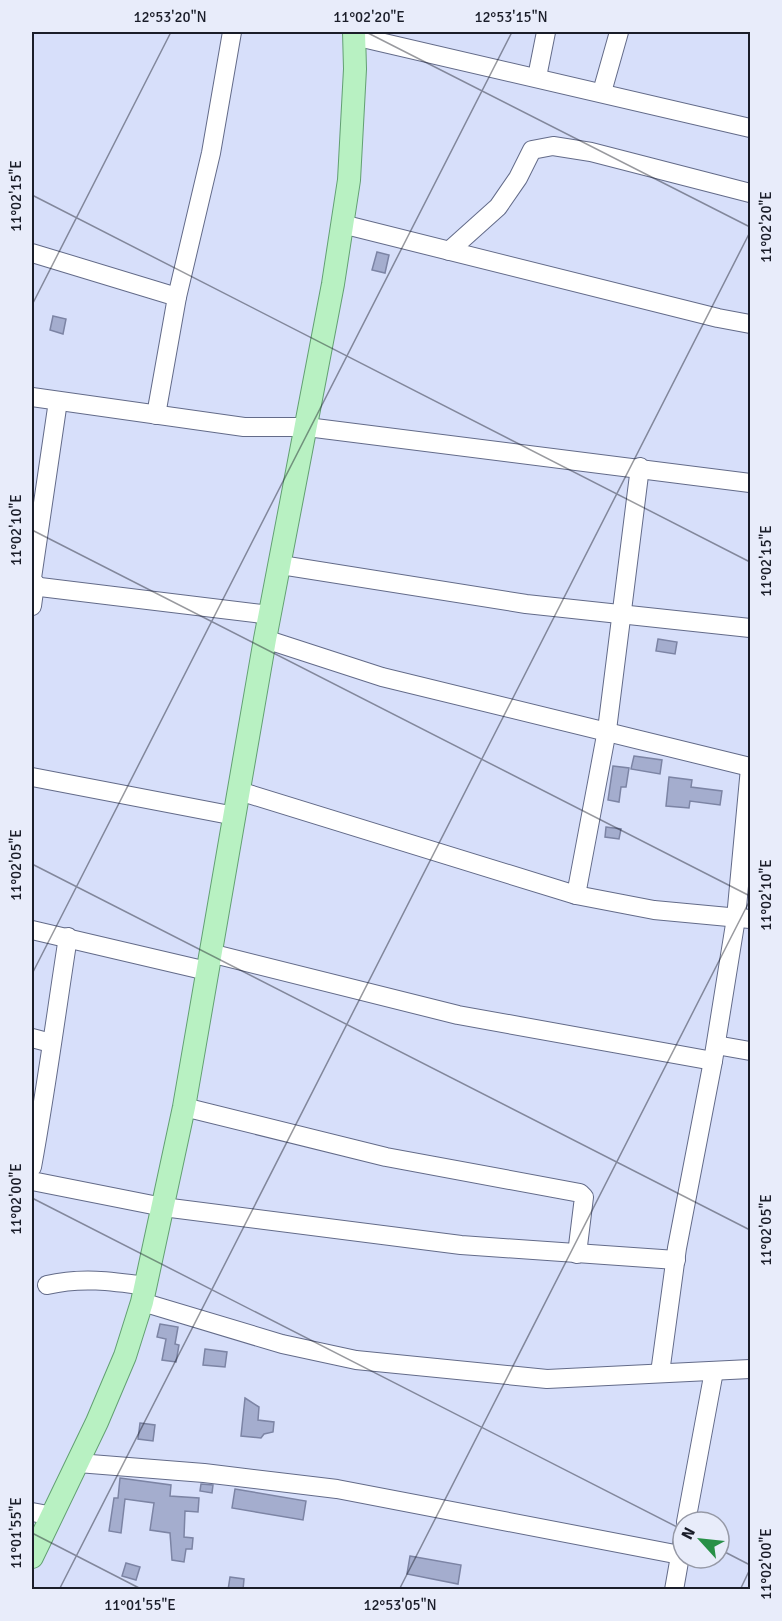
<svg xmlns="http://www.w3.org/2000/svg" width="782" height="1621" font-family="Signika,sans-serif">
<rect width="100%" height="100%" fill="#d7dffa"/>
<!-- building -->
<g fill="#a4adce" stroke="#7c84a4" stroke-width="1.5">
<path d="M377,252L389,255L385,273L372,270Z"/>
<path d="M53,316L66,319L63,334L50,330Z"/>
<path d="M658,639L677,642L675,654L656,651Z"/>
<path d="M634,756L662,760L660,774L631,769Z"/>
<path d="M613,766L629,768L626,787H621L619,802L608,800Z"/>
<path d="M669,777L692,780L691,787L722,791L720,805L690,801L689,808L666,806Z"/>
<path d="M606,827L621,829L619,839L605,837Z"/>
<path d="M160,1324L178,1327L175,1344L179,1345L176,1362L162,1360L166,1339L157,1337Z"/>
<path d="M205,1349L227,1352L225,1367L203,1365Z"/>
<path d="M245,1398L259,1407L258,1420L274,1422L273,1432L264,1434L261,1438L241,1436Z"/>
<path d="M140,1423L155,1425L153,1441L138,1439Z"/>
<path d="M120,1478L171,1485L170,1496L199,1498L198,1512L185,1511L184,1537L193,1538L192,1549H186L184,1562L172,1560L170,1533L150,1530L154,1503L125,1499L121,1533L109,1531L114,1498H118Z"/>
<path d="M201,1484L213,1485L212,1493L200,1491Z"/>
<path d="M235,1489L306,1501L303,1520L232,1508Z"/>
<path d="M410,1556L461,1565L458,1584L407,1574Z"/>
<path d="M126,1563L140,1567L136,1580L122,1576Z"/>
<path d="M230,1577L244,1579L243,1590H228Z"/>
</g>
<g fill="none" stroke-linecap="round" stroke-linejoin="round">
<defs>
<g id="minor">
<path d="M354,36L750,128"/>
<path d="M537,77L546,32"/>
<path d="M602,92L619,32"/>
<path d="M342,224L718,318L750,324"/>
<path d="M449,251L498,207L518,178L532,150L553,146L591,152L750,193"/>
<path d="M32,253L177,297L156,415"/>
<path d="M177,297L211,153L232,32"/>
<path d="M32,397L244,427H307L750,483"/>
<path d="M281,565L526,604L750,628"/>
<path d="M35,584L40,587L270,615"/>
<path d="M32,606L35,584L32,578L58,401"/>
<path d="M265,639L382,677L750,767"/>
<path d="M32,777L235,816"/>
<path d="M239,791L576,895L654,910L750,919"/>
<path d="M576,895L607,730L640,467"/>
<path d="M32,930L207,971"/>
<path d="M210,953L458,1015L713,1061"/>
<path d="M32,1038L51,1043"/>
<path d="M716,1045L750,1051"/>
<path d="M184,1107L386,1157L580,1193L584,1197L577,1254"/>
<path d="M32,1167C46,1091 56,1014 68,937"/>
<path d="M32,1181L163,1207L461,1245L676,1260"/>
<path d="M47,1285C81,1277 111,1281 146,1286"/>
<path d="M142,1302L282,1344L356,1360L547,1379L750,1369"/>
<path d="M660,1373L677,1248L713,1061L736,918L750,768"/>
<path d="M78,1463L204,1473L337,1489L680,1555"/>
<path d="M32,1512L53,1516"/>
<path d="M686,1522L714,1371"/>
<path d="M674,1590L683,1539"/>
</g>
<path id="major" d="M32,1557L97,1422L125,1356L142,1302L184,1107L265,639L333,284L349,180L355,69L354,32"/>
</defs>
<!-- minor casing -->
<use href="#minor" stroke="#636b89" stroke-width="20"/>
<!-- major casing -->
<use href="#major" stroke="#62a072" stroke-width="24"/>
<!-- minor -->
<use href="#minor" stroke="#fff" stroke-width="18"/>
<!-- major -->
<use href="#major" stroke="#b8f1c2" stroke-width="22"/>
</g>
<!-- ticks -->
<path fill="none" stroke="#1a1d29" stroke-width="1.5" stroke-opacity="0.45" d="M366,32L750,227M32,195L750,562M32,305L171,32M32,530L750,896M32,864L750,1230M32,974L512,32M32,1198L683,1530M32,1533L143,1590M719,1549L750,1565M59,1590L750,232M399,1590L750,900M740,1590L750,1569"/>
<!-- border -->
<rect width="782" height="1621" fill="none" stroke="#e8ecfa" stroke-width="66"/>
<!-- north arrow -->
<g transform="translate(701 1540) rotate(297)"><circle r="28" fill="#e8ecfa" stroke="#9699a6" stroke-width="1.5"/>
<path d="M0-4.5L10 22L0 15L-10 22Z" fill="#289047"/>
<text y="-9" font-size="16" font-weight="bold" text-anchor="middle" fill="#1a1d29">N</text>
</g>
<rect x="33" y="33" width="716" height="1555" fill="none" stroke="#1a1d29" stroke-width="2"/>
<g font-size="15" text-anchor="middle" fill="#1a1d29">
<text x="170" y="22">12°53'20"N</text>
<text x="369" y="22">11°02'20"E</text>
<text x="511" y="22">12°53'15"N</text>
<text transform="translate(16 196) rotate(-90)" y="5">11°02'15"E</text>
<text transform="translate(766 227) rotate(-90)" y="5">11°02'20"E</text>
<text transform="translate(16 530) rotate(-90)" y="5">11°02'10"E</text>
<text transform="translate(766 561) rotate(-90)" y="5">11°02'15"E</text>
<text transform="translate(16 865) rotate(-90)" y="5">11°02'05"E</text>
<text transform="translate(766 895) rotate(-90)" y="5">11°02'10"E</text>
<text transform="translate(16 1199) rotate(-90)" y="5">11°02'00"E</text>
<text transform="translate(766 1230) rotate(-90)" y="5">11°02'05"E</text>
<text transform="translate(16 1533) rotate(-90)" y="5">11°01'55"E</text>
<text transform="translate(766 1564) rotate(-90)" y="5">11°02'00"E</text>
<text x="140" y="1610">11°01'55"E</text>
<text x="400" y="1610">12°53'05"N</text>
</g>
</svg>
